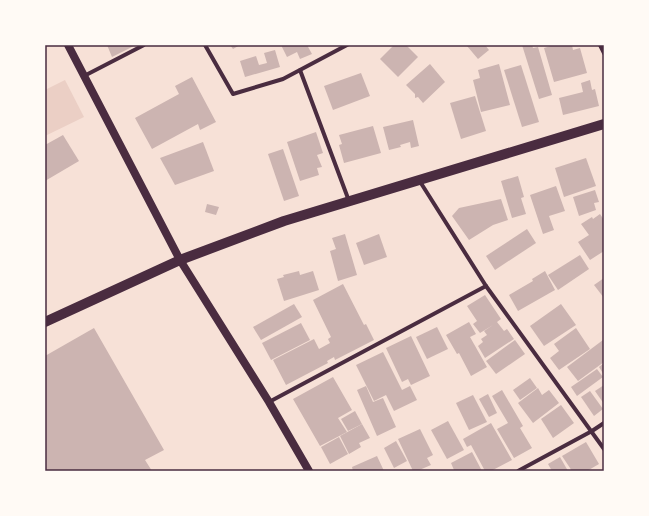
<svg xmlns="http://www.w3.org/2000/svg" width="649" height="516" font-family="'PT Sans Narrow',sans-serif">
<rect width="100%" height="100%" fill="#f7e1d7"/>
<!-- green -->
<path fill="#ebcfc5" d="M65,80L84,117L45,136V90Z"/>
<!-- building -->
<g fill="#ccb4b1">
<path d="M107,45H136L112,57Z"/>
<path d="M230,45H240L233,49Z"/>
<path d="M281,45H307L312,54L300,59L297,52L287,57Z"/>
<path d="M394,45H406L418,57L398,77L380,59Z"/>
<path d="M468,45H485L489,50L478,59L467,46Z"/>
<path d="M522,45H532L533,48L538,47L552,95L539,99Z"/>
<path d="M554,45H572L573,50L580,48L587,73L554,82L544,48Z"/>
<path d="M275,50L280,67L245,77L240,61L256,56L259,65L267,63L264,53Z"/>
<path d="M430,64L445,82L423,103L418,97L415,98V94L406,85Z"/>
<path d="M499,64L510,105L481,112L473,80L480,78L478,70Z"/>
<path d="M521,65L539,122L522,127L504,70Z"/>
<path d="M361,73L370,96L333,110L324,86Z"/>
<path d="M192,77L216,122L200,130L198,124L152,149L135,118L179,94L175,86Z"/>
<path d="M590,80L592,90L595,89L599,106L563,115L559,98L583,92L581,83Z"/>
<path d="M475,96L486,131L461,139L450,103Z"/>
<path d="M413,120L419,146L411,148L410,142L400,145L401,147L389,150L383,127Z"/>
<path d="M373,126L381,153L344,163L339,145L342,144L339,135Z"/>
<path d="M316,132L323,153L317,155L322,167L317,168L319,175L300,181L287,142Z"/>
<path d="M63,135L79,161L45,181V145Z"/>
<path d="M203,142L214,171L175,185L160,158Z"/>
<path d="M283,149L299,196L284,201L268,154Z"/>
<path d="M586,158L596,186L564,197L555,168Z"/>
<path d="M518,176L524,197L521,198L526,214L512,218L501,181Z"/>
<path d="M556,186L565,211L549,216L554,230L543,234L530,195Z"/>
<path d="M595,190L599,202L594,203L596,210L579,216L573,197Z"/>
<path d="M501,199L508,220L493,225L469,240L452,216L459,208Z"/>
<path d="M207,204L219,207L216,215L205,212Z"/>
<path d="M600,214L604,220V251L590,260L578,242L589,235L581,224L592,217L593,219Z"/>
<path d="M527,229L536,243L495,270L486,256Z"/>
<path d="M345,234L357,275L338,281L330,251L336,249L332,238Z"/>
<path d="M379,234L387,257L364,265L356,243Z"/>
<path d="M580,255L589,269L558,290L548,275Z"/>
<path d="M299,271L300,275L313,271L319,290L284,301L277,279L284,277L283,275Z"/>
<path d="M545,271L555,290L518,311L509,295L533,281L532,279Z"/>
<path d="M604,278V298L594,285Z"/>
<path d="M343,284L364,325L366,324L374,340L335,360L334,357L327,361L328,363L286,385L273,360L314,339L319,349L330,343L328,339L331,337L313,300Z"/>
<path d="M485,295L501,319L497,322L504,331L507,329L514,339L485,358L478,346L483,342L481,339L487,335L484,331L493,325L480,333L473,324L477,321L467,306Z"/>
<path d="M294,304L302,317L261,340L253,327Z"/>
<path d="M561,304L576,325L544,346L530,326Z"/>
<path d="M469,322L476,334L470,337L487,367L471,376L459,353L457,354L446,335Z"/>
<path d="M301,323L310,340L271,360L262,343Z"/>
<path d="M437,327L448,349L427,359L416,337Z"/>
<path d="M94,328L164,450L145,460L152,471H45V356Z"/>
<path d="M576,328L590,349L559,370L550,358L559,351L554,344Z"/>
<path d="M411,336L430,376L411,385L408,379L402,382L386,348Z"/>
<path d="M515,340L525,354L496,374L486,361Z"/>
<path d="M603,340L604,342V362L578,381L567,367Z"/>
<path d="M383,352L402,390L410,386L417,400L394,411L386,395L374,401L356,365Z"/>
<path d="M604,363V375L599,367Z"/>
<path d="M597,369L603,377L577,396L571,387Z"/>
<path d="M333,377L352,410L338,418L347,432L320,446L293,399Z"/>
<path d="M530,378L537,388L520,400L513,390Z"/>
<path d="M604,385V404L595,391Z"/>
<path d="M366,386L373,402L383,398L396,427L377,436L357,390Z"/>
<path d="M538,388L542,395L549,390L559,403L533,423L518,403Z"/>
<path d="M502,390L523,426L520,428L532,448L514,458L497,429L508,423L492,396Z"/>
<path d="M590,391L603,409L594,416L581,397Z"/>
<path d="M488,394L497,413L489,417L479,399Z"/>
<path d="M473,395L487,422L469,430L456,403Z"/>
<path d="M561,405L574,423L553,438L541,419Z"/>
<path d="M355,411L362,424L348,431L341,419Z"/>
<path d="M448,421L464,450L447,459L431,430Z"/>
<path d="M491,423L512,460L491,471H485L471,445L467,447L463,439Z"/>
<path d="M362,424L370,438L359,443L361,447L349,454L340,436Z"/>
<path d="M420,429L433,455L427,458L431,465L417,471H413L398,439Z"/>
<path d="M339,437L348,454L330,464L321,447Z"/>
<path d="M396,441L407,461L394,468L384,448Z"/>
<path d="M586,442L599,464L587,471H572L562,456Z"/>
<path d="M472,452L482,471H452L454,470L451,463Z"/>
<path d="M377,456L384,471H353L352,467Z"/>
<path d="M560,457L568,471H552L548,464Z"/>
</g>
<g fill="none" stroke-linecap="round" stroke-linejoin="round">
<!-- minor -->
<g stroke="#4a2c40" stroke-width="4">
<path d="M205,45L233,94L283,79L347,45"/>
<path d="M600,45L604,53"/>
<path d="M300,70L349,201"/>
<path d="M84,76L144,45"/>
<path d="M419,180L486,286L604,449"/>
<path d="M269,402L486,286"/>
<path d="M518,471L592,431L604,423"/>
</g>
<!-- secondary -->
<path stroke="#4a2c40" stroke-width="8" d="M68,45L180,260L269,402L309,471"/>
<!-- primary -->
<path stroke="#4a2c40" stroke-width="10" d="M45,322L180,260L284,221L604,124"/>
</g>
<!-- border -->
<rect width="649" height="516" fill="none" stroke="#fffaf5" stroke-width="92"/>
<rect x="46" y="46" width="557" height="424" fill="none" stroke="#4a2c40" stroke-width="1.5"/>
</svg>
